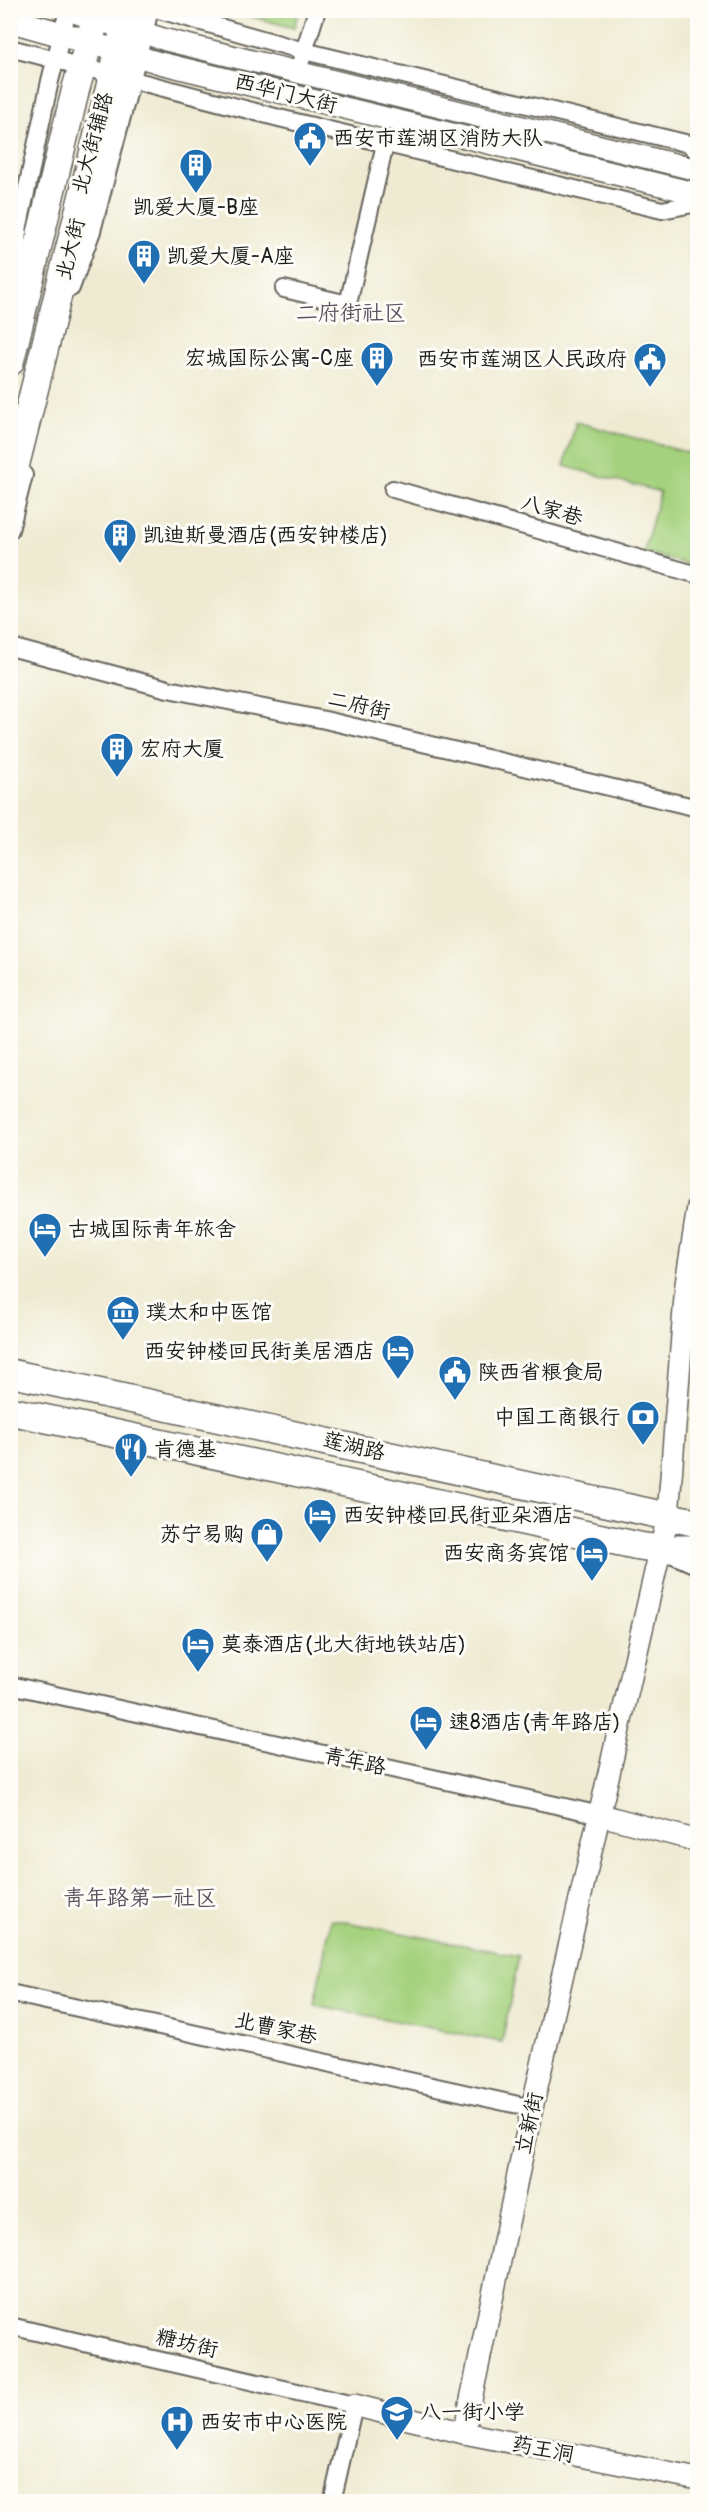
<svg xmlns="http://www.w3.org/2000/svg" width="708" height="2512" font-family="Pangolin,'LXGW WenKai TC',sans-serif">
<rect width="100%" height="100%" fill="#fdfcf7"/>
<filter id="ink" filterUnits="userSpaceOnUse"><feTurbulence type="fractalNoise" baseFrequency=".0167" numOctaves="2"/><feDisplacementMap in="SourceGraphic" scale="12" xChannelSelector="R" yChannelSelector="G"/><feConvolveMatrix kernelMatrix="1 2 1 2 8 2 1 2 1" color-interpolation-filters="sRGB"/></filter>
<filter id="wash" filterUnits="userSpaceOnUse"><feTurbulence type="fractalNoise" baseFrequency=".008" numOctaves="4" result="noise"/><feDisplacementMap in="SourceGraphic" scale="24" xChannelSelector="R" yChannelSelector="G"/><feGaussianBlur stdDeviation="1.35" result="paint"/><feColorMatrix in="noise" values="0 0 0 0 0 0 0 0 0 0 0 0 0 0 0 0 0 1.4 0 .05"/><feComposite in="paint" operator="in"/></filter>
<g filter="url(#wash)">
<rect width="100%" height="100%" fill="#efebd3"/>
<!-- green -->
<g fill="#a5d27e" stroke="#60774d" stroke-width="1.5">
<path d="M231,11L299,10V11L294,28Z"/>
<path d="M576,422L697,455V567L644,552L660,492L564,466Z"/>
<path d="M331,1919L519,1956L502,2042L314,2005Z"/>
</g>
</g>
<g filter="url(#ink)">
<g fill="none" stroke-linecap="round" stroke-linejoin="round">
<defs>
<g id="minor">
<path d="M159,10L304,51L689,144L698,152"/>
<path d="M10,48L279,118L662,210L698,203"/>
<path d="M301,61L317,10"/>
<path d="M71,288L92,231L150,10"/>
<path d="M284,289L348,304L385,144"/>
<path d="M10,292L19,225L50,81L68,10"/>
<path d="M393,489L698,575"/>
<path d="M10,530L24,475"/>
<path d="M10,647L168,689L325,720L698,808"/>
<path d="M669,1553L698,1566"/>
<path d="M10,1685L601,1815"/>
<path d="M10,1993L532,2108"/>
<path d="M10,2326L354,2405L332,2502"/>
</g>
<g id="tertiary">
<path d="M125,27L166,40L698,170"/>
<path d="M89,42L160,63L698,194"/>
<path d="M601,1815L698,1841"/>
<path d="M354,2405L464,2433L698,2479"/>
<path d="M464,2433L532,2108L668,1516L686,1284L698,1207"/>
</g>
<g id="secondary">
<path d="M73,10L125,27"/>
<path d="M10,20L89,42"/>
</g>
<g id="primary">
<path d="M10,362L76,88L98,10"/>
<path d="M10,487L129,10"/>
<path d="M10,1373L698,1523"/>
<path d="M10,1411L639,1546L660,1549H698"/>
</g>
</defs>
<!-- minor casing -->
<use href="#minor" stroke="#66645c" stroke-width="20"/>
<!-- tertiary casing -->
<use href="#tertiary" stroke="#66645c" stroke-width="24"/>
<!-- secondary casing -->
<use href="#secondary" stroke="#66645c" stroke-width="27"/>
<!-- primary casing -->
<use href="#primary" stroke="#66645c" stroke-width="30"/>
<!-- minor -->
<use href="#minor" stroke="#fff" stroke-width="16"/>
<!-- tertiary -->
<use href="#tertiary" stroke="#fff" stroke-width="21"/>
<!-- secondary -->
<use href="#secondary" stroke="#fff" stroke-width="24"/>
<!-- primary -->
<use href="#primary" stroke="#fff" stroke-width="27"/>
</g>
</g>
<!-- icons -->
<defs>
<symbol id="civic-pin" viewBox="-11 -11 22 30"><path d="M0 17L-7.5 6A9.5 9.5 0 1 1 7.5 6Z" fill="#1f6fb2" stroke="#fdfcf7"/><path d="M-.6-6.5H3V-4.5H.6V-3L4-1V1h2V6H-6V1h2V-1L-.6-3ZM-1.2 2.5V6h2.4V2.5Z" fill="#fff"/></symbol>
<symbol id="building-pin" viewBox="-11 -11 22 30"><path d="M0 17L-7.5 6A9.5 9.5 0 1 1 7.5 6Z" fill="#1f6fb2" stroke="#fdfcf7"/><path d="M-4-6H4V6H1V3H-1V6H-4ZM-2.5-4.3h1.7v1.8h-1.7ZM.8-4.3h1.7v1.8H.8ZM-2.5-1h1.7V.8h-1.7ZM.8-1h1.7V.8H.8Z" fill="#fff"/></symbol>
<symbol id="hotel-pin" viewBox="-11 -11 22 30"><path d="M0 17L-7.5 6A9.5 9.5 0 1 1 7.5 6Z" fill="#1f6fb2" stroke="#fdfcf7"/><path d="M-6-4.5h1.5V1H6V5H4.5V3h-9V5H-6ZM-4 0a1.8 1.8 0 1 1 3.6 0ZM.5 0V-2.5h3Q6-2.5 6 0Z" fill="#fff"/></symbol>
<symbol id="museum-pin" viewBox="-11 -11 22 30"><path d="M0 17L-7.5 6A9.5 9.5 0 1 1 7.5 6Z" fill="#1f6fb2" stroke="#fdfcf7"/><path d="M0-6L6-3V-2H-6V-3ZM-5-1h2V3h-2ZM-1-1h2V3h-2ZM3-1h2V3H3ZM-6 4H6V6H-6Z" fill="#fff"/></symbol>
<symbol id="bank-pin" viewBox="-11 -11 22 30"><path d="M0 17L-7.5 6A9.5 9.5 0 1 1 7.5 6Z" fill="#1f6fb2" stroke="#fdfcf7"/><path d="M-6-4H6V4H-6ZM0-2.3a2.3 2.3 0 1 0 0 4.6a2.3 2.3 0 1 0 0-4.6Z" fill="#fff"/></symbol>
<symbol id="restaurant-pin" viewBox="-11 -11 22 30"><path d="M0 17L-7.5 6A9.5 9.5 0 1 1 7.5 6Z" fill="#1f6fb2" stroke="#fdfcf7"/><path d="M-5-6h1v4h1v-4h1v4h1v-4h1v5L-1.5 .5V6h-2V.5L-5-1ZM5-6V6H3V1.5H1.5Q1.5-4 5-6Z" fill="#fff"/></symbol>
<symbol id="shop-pin" viewBox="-11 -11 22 30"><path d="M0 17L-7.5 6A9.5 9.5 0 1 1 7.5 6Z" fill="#1f6fb2" stroke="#fdfcf7"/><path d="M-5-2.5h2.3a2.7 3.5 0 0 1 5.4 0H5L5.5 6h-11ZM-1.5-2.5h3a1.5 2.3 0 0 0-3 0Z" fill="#fff"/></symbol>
<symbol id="school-pin" viewBox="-11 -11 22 30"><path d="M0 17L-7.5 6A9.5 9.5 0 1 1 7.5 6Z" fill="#1f6fb2" stroke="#fdfcf7"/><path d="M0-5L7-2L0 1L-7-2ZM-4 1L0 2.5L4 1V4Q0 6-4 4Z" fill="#fff"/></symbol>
<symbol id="hospital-pin" viewBox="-11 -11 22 30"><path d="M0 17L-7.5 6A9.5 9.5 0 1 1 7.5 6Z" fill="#1f6fb2" stroke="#fdfcf7"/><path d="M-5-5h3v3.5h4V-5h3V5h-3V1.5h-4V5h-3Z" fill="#fff"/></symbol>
</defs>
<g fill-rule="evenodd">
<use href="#civic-pin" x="291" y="119" width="38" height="52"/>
<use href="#building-pin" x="177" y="146" width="38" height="52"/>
<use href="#building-pin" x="125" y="237" width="38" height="52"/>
<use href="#building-pin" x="358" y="339" width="38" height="52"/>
<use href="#civic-pin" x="631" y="340" width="38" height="52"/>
<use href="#building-pin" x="101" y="516" width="38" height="52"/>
<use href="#building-pin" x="98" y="730" width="38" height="52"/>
<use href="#hotel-pin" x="26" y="1210" width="38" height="52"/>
<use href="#museum-pin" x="104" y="1293" width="38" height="52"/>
<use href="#hotel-pin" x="379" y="1332" width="38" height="52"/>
<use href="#civic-pin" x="436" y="1353" width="38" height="52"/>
<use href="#bank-pin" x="624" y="1398" width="38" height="52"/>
<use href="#restaurant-pin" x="112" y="1430" width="38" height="52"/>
<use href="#hotel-pin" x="301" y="1496" width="38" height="52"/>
<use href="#shop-pin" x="248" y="1515" width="38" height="52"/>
<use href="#hotel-pin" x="573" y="1534" width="38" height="52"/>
<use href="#hotel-pin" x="179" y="1625" width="38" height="52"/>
<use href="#hotel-pin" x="407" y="1703" width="38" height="52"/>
<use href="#school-pin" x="378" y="2393" width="38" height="52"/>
<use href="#hospital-pin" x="158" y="2403" width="38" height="52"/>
</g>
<g text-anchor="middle" stroke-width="6" stroke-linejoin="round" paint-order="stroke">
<!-- street labels -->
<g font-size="21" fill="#1c1c1c" stroke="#fdfcf7">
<text transform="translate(286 93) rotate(14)" y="7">西华门大街</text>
<text transform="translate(92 143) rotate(-75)" y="7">北大街辅路</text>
<text transform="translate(70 249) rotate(-76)" y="7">北大街</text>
<text transform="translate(552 510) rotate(16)" y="7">八家巷</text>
<text transform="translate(359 705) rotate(13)" y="7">二府街</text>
<text transform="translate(354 1446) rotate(13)" y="7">莲湖路</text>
<text transform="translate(355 1761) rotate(12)" y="7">青年路</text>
<text transform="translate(276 2028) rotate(12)" y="7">北曹家巷</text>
<text transform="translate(529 2123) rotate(-78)" y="7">立新街</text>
<text transform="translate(187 2343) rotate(13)" y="7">糖坊街</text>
<text transform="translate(543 2449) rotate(11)" y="7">药王洞</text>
</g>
<!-- poi labels -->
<g font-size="21" fill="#1c1c1c" stroke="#fdfcf7" text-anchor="start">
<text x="333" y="145">西安市莲湖区消防大队</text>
<text x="196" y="214" text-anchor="middle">凯爱大厦-B座</text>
<text x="167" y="263">凯爱大厦-A座</text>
<text x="354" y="365" text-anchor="end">宏城国际公寓-C座</text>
<text x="627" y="366" text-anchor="end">西安市莲湖区人民政府</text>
<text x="143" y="542">凯迪斯曼酒店(西安钟楼店)</text>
<text x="140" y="756">宏府大厦</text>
<text x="68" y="1236">古城国际青年旅舍</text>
<text x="146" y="1319">璞太和中医馆</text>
<text x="375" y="1358" text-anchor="end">西安钟楼回民街美居酒店</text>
<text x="478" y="1379">陕西省粮食局</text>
<text x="620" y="1424" text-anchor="end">中国工商银行</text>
<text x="154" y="1456">肯德基</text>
<text x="343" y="1522">西安钟楼回民街亚朵酒店</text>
<text x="244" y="1541" text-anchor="end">苏宁易购</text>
<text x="569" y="1560" text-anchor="end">西安商务宾馆</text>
<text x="221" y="1651">莫泰酒店(北大街地铁站店)</text>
<text x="449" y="1729">速8酒店(青年路店)</text>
<text x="420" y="2419">八一街小学</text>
<text x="200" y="2429">西安市中心医院</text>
</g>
<!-- neighbourhood labels -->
<g font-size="22" fill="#5a515f" stroke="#fdfcf7">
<text x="351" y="320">二府街社区</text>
<text x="140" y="1905">青年路第一社区</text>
</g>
</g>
<!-- margin -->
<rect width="708" height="2512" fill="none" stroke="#fdfcf7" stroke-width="36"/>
</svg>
